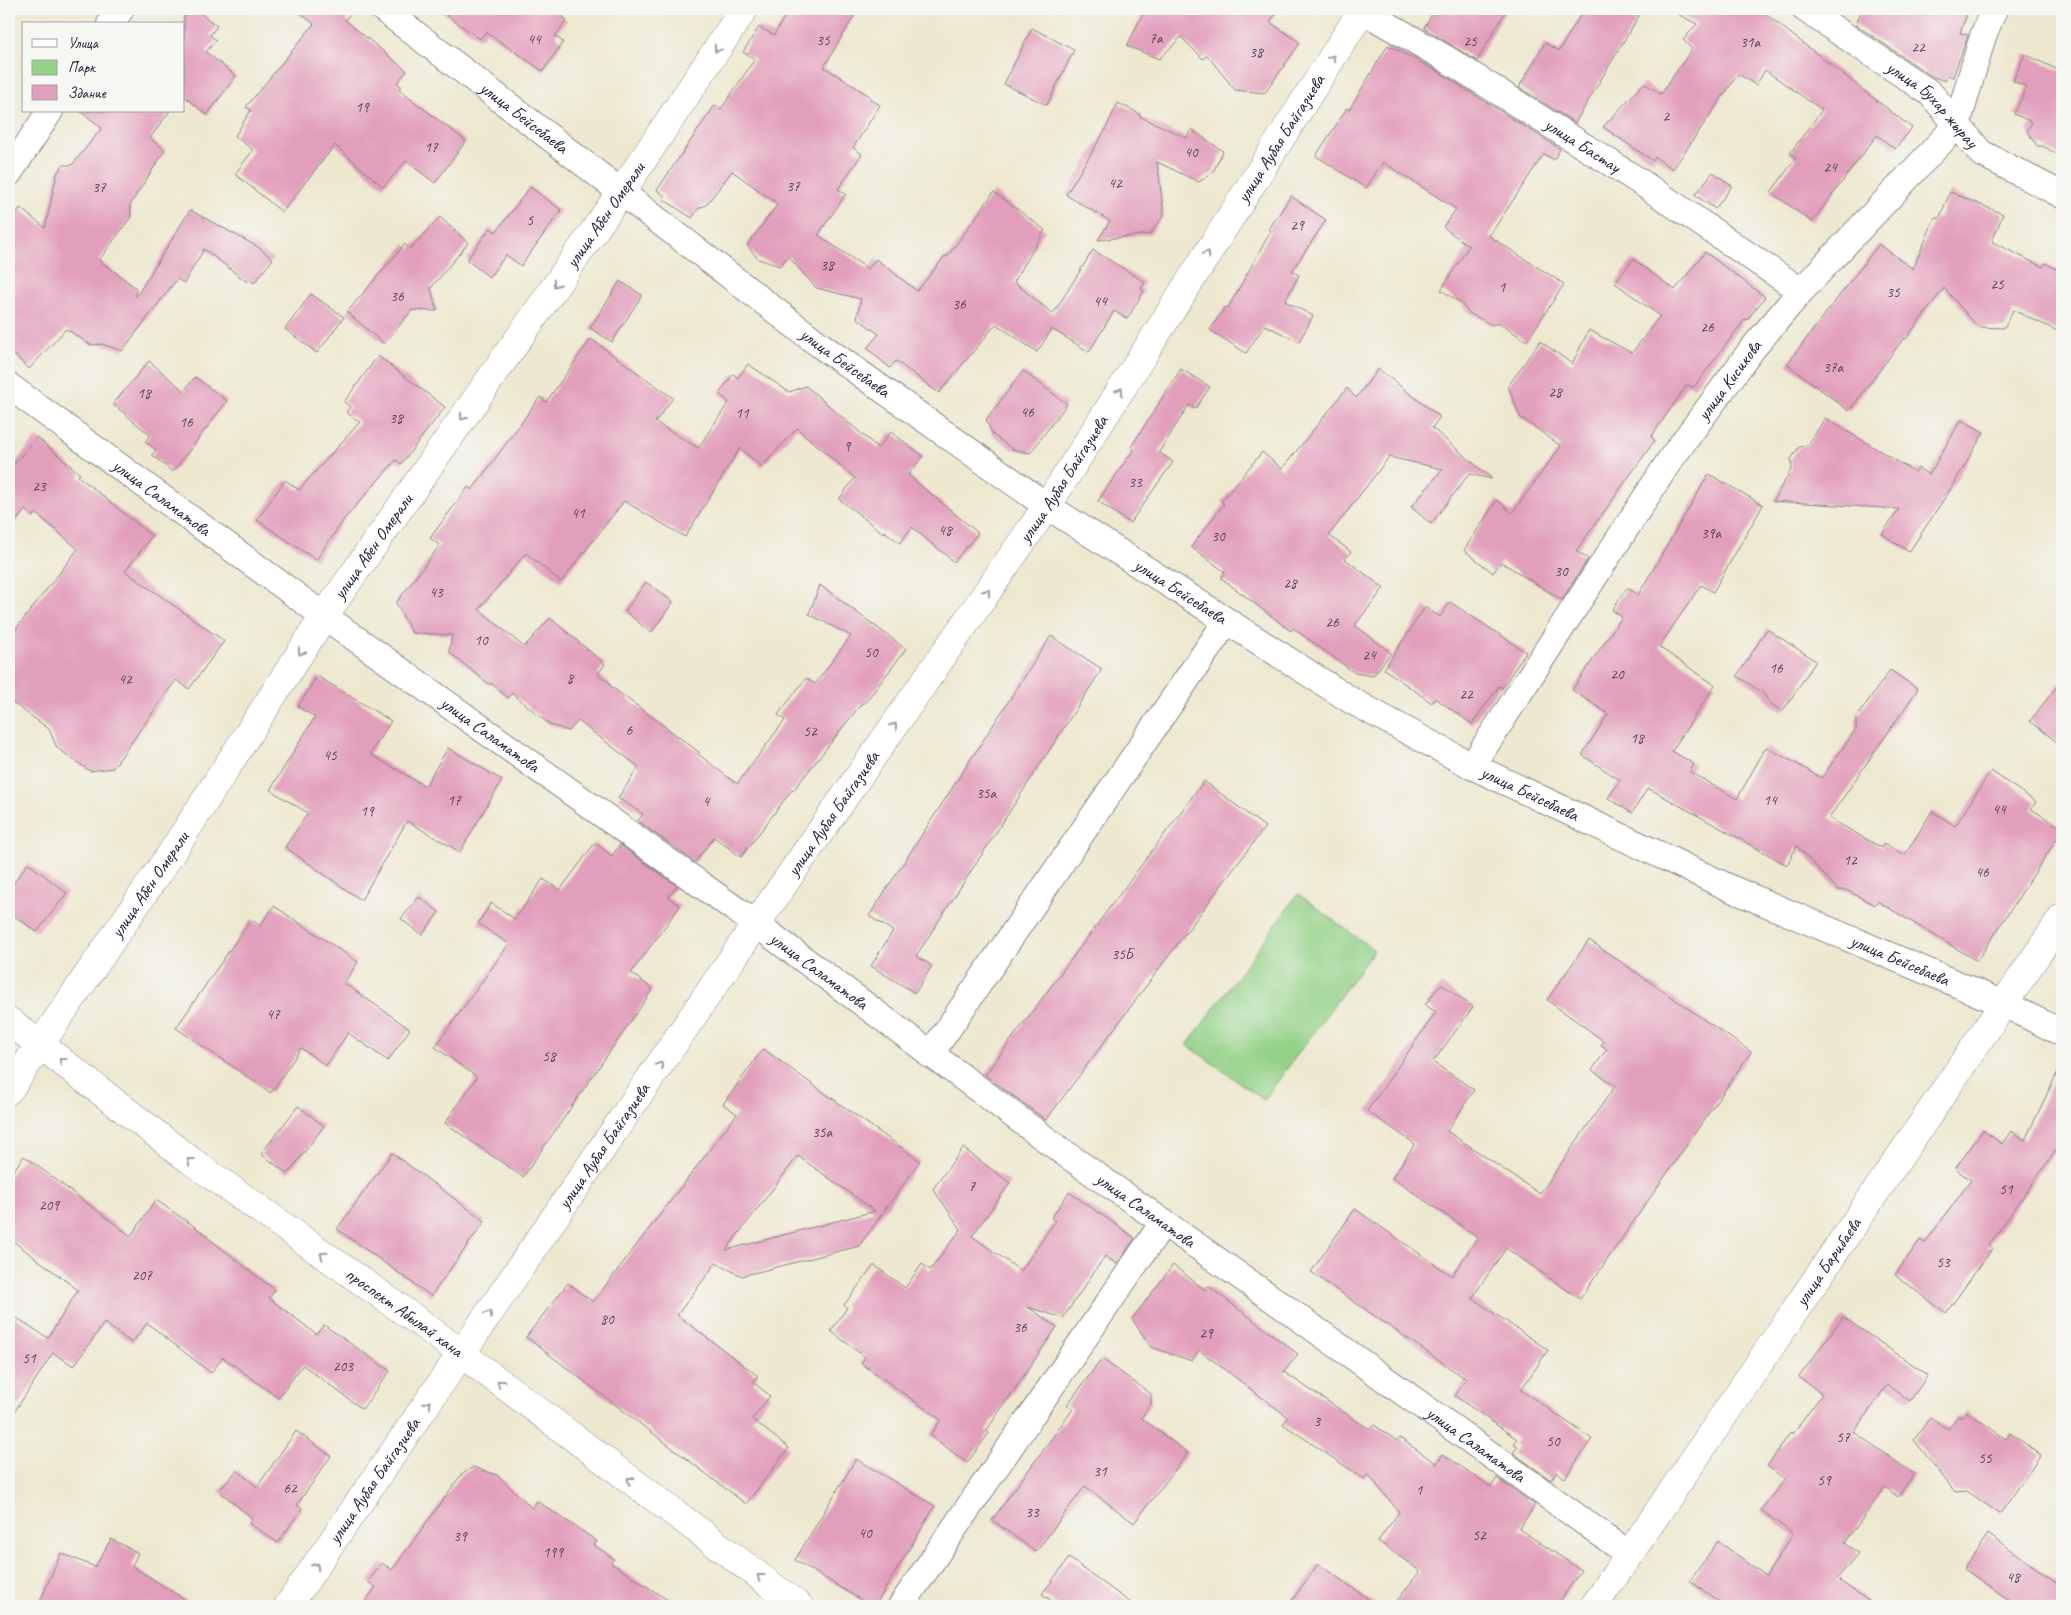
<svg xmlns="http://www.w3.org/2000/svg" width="2071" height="1615" font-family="Caveat,sans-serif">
<rect width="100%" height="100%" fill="#f6f6f2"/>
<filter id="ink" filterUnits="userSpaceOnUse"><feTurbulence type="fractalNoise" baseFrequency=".02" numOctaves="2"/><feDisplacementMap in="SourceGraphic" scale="10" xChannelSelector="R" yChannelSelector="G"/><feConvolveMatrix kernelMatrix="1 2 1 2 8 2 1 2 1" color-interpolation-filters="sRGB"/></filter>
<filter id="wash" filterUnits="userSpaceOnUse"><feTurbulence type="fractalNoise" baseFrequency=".0096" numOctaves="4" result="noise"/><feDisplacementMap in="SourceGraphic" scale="20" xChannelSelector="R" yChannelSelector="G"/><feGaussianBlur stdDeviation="1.12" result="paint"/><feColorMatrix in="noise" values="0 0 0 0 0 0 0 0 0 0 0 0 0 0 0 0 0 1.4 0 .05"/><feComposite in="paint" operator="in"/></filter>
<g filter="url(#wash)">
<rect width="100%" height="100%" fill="#ede8cf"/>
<!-- green -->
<path fill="#94d288" stroke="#5b7a62" d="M1298,894L1374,950L1264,1100L1187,1045Z"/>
<g id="blocks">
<!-- building -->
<g fill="#e29fbb" fill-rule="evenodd">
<path d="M184,9H195L217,26L210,35L216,40L206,52L236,76L207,115L184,96Z"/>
<path d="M295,9H354L345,20L407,71L397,83L401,86L399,90L466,141L435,183L406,161L383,187L335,145L282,212L235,174L253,150L235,136L251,110L246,107L314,24Z"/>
<path d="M438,9H552L567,20L555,36L563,42L543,71L486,32L480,39Z"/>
<path d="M789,9H858L824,67L871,97L870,99L880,105L853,148L862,154L838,189L846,194L818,235L868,269L876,259L917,291L945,256L947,257L994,192L1045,230L1014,282L1053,314L1093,250L1145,282L1141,289L1144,291L1127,319L1114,311L1089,352L1052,329L1037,352L996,324L939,393L896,361L890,368L867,348L879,334L857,318L861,299L816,288L788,256L780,266L758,259L747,245L778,204L732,171L706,205L699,208L692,218L663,199L665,196L657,190L715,105L721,109L755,59L743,52L759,27L774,35Z"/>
<path d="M1145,9H1279L1270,22L1300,43L1265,93L1235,90L1207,55L1203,59L1181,37L1159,59L1127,46Z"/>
<path d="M1435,9H1507L1477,61L1424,28Z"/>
<path d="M1584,9H1643L1575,123L1519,87L1545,43L1559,51Z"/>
<path d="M1668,9H1759L1912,128L1895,149L1877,135L1812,222L1771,192L1796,158L1790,153L1822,110L1765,70L1756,85L1738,74L1673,169L1655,157L1653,161L1603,127L1644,83L1661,94L1692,49L1683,40L1697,24Z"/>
<path d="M1862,9H1969L1960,33L1968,35L1953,77L1947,75L1945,81L1933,77L1856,25Z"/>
<path d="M1032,28L1074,50L1047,105L1004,84Z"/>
<path d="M1388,45L1437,71L1560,149L1554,160L1544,154L1489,236L1564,284L1527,341L1498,323L1492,325L1469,313L1461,303L1441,290L1469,246L1443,227L1456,209L1383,162L1366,188L1316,156L1347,108L1349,110Z"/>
<path d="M2025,54L2062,72V157L2043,146H2037L2027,131L2032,122L2014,114L2027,87L2013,81Z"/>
<path d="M1118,103L1140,114L1139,116L1187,138L1191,129L1223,151L1213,172L1199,182L1157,162L1164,215L1150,234L1098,240L1110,221L1066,195L1104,132Z"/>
<path d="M80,111H170L150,138L165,150L130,205L131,217L99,260L136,288V297L190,210L258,247L273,259L254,283L249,279L247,282L204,249L184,283L177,279L122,351L102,344L91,345L66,329L29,369L9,350V222L20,208L45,228L57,173L63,165H72L102,128Z"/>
<path d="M1713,172L1732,186L1715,209L1695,195Z"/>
<path d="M530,187L561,210L521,266L506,255L489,277L467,260L490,228L496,232Z"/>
<path d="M1950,192L2003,214L1992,242L2043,267L2045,263L2062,272V333L2013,310L2004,328L1978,327L1944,288L1906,339L1904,338L1849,411L1787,364L1879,244L1913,269L1935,217L1939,219Z"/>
<path d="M1291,196L1326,220L1292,271L1299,275L1285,301L1313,316L1299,342L1265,325L1246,353L1210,330L1225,307L1228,308L1271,231L1269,229Z"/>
<path d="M440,217L468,243L431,288L437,311L412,310L384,344L347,312L405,244L410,249Z"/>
<path d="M1705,252L1765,297L1747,320L1745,319L1694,387L1687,385L1651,437L1655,440L1576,551L1588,559L1562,600L1501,562L1493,573L1464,550L1497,500L1512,513L1561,446L1520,417L1508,386L1540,341L1572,364L1589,330L1632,353L1660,316L1615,283L1633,259L1675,290Z"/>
<path d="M620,281L642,295L612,342L590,328Z"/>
<path d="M311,294L344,317L317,353L285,329Z"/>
<path d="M591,339L673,398L655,422L698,448L729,402L719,394L733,374L738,378L748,364L789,392L806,386L878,448L891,432L923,456L908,475L978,533L954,562L912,527L900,543L884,531L883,533L839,499L855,478L797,428L762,467L740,448L685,537L624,501L561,582L526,553L479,609L524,647L550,618L605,664L598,674L610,683L609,685L699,752L698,754L737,784L785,720L778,715L806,678L815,684L851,636L809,614L820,585L906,649L864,704L862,703L793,791L792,790L741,857L714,837L695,862L638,821L643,814L618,798L639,767L578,721L569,731L550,725L512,693L508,698L491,683L490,685L449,652L452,635L412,633L396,603L440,545L430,538L468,487L472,490L540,397L546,402Z"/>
<path d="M378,356L445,407L401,464L396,460L345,518L316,560L257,520L285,480L299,490L360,422L346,412L350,407L344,402Z"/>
<path d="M149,361L184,391L195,377L227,401L173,472L152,455L156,450L145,442L150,435L113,404Z"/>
<path d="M1181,369L1210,387L1195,409L1189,405L1159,452L1173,462L1130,523L1098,501L1134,449L1131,447Z"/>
<path d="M1378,369L1440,417L1432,428L1492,479L1469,474L1431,524L1411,507L1443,469L1389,457L1329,535L1351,552L1345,559L1384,588L1355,625L1391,653L1373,676L1355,673L1293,628L1291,631L1221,578L1225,572L1191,547L1224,504L1221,502L1262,452L1282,469L1347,388L1356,398Z"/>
<path d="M1023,371L1067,404L1030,453L1012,449L993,435L986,420Z"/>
<path d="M1825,418L1915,472L1918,468L1929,475L1961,420L1984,432L1954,484L1909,552L1882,534L1899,509L1773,501L1792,468L1791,459L1799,447L1808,445Z"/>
<path d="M37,437L80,474L78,476L152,536L125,571L224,641L189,689L176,680L113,768L90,771L57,748L49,729L9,700V638L78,549L36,513L33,517L25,510L9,530V470Z"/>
<path d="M1709,474L1763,505L1713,592L1701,585L1659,647L1715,685L1672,751L1694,764L1690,772L1737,799L1766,747L1822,778L1856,729V718L1890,670L1918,689L1829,818L1882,848L1883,844L1905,855L1932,811L1955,826L1991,771L2036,802L2031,809L2062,828V831L1977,961L1877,901L1875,905L1846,890H1838L1797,846L1787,865L1648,788L1632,813L1608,798L1620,780L1582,755L1608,714L1572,690L1622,617L1612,610L1627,588L1638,595Z"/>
<path d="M646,582L673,602L651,633L625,611Z"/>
<path d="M1450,602L1526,652L1502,688L1499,686L1472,724L1435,698L1432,703L1384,669L1425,607L1440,617Z"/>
<path d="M1767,629L1816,661L1782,712L1769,702L1763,693L1737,676Z"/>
<path d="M1051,636L1102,669L916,956L932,966L915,993L871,966L893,931L869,916Z"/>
<path d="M317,676L391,721L370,754L425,786L448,748L502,780L460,852L407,821L361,900L285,847L308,813L270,790L315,717L298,707Z"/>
<path d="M2062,680V746L2030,721Z"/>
<path d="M1204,781L1265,827L1046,1120L985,1075Z"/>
<path d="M595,843L612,856L620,845L677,886L668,897L680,906L631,973L653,989L523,1177L445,1123L477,1077L435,1047L509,944L478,923L491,903L515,919L543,879L560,890Z"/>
<path d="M28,863L67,893L37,932L9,912V890Z"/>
<path d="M419,897L439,912L422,935L401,919Z"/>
<path d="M274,906L358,962L344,983L410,1029L388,1061L348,1033L326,1066L301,1048L271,1093L176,1028L251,919L260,926Z"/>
<path d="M1589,940L1751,1052L1580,1299L1506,1248L1472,1298L1548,1350L1521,1390L1592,1439L1565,1478L1556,1472L1551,1480L1513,1453L1518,1446L1514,1444L1517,1439L1455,1396L1466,1379L1311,1272L1355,1209L1452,1276L1478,1237L1392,1178L1415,1144L1367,1111L1436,1012L1425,1005L1441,984L1473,1007L1433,1062L1474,1090L1447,1131L1540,1194L1615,1086L1592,1070L1607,1049L1601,1045L1604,1041L1547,1000Z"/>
<path d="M763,1049L920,1161L859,1246L742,1276L716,1263L677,1315L758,1376L753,1382L770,1396L752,1419L789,1448L746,1504L526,1337L568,1283L593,1302L737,1114L723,1104ZM798,1156L875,1211L726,1250Z"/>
<path d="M2062,1063V1142L1988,1246L1992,1249L1946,1313L1895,1275L1920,1240L1925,1243L1971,1180L1955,1169L1983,1130L2002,1144L2011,1131L2025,1140Z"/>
<path d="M298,1106L324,1126L288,1174L261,1154Z"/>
<path d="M963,1148L1010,1183L972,1236L1021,1271L1055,1221L1051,1218L1069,1192L1135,1238L1117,1264L1105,1256L1063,1318L1028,1307L1057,1327L986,1431L989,1433L967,1463L930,1435L941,1420L861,1363L865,1357L831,1331L847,1308L844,1305L874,1265L905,1288L922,1264L930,1270L961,1229L933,1189Z"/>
<path d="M392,1153L485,1221L431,1296L337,1229Z"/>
<path d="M24,1156L131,1236L156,1200L208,1236L207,1237L275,1290L269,1298L316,1334L324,1325L390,1371L362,1409L303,1365L278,1398L223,1357L211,1373L147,1323L132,1343L104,1323L74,1366L53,1353L9,1420V1313L48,1338L78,1290L9,1238V1177Z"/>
<path d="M1173,1265L1205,1290L1208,1286L1298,1354L1284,1372L1357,1421L1370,1429L1374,1425L1397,1441L1400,1438L1437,1464L1443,1454L1491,1487L1497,1478L1535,1505L1519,1529L1581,1570L1557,1606H1393L1420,1571L1378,1541L1399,1512L1368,1474L1364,1479L1283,1424L1288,1417L1199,1350L1192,1361L1151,1347L1132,1319Z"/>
<path d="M1843,1317L1928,1375L1910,1401L1887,1385L1854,1432L1914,1474L1898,1497L1885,1487L1845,1543L1858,1553L1837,1579L1876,1606H1725L1690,1581L1718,1541L1766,1576L1793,1534L1761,1510L1785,1479L1767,1466L1791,1432L1793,1434L1822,1394L1799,1377Z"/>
<path d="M1102,1359L1151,1394V1404L1141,1418L1188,1453L1134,1523L1085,1486L1036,1552L992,1520L1073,1409L1067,1405Z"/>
<path d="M1966,1411L2006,1439L2010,1433L2041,1455L2000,1514L1967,1491L1955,1492L1914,1440L1930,1417L1948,1429L1957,1417H1962Z"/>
<path d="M296,1431L331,1456L297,1505L302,1508L278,1543L249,1523L252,1518L219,1491L237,1470L257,1487Z"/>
<path d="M856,1459L935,1506L878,1601L866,1603L795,1560Z"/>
<path d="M473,1467L497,1475L532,1508L537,1501L597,1541L594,1545L614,1559L611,1563L677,1606H362L376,1587L368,1582L382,1563L392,1570L461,1475Z"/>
<path d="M1988,1534L2062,1586V1606H2018L1964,1569Z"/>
<path d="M111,1539L138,1553L132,1566L195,1606H38L61,1553L95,1567Z"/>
<path d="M1069,1558L1135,1606H1059L1042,1594Z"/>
<path d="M1318,1564L1379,1606H1288Z"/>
</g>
</g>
</g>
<g filter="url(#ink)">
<use href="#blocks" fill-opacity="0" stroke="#888585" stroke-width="1"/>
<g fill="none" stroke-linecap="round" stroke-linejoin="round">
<defs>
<g id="street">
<path id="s1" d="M383,9L820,345L1047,506L1352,701L1472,766L1732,889L2004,1004L2062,1033"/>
<path id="s2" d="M1360,9L1445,58L1642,183L1801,291"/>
<path id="s3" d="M1805,9L1930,93L1981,153L2062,195"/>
<path d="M110,24L121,9"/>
<path d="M9,173L50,111"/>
<path id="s4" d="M9,386L324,616L756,924L1063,1152L1284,1307L1629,1554"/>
<path id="s5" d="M1472,766L1670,460L1753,348L1801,291L1957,125L1983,36L1994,9"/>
<path d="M930,1055L1226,622"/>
<path d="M901,1606L1163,1223"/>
</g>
<g id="secondary">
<path id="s6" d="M9,1021L190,1160L422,1324L799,1606"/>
<path id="s7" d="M9,1090L172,852L324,616L622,191L744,9"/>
<path id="s8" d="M288,1606L756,924L1047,506L1363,9"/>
<path id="s9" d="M1594,1606L2062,918"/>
</g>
</defs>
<!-- street casing -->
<use href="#street" stroke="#888585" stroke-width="28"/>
<!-- secondary casing -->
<use href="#secondary" stroke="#888585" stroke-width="29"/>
<!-- street -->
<use href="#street" stroke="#fff" stroke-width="26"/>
<!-- secondary -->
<use href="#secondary" stroke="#fff" stroke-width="28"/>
</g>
<!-- one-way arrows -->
<defs><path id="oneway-chevron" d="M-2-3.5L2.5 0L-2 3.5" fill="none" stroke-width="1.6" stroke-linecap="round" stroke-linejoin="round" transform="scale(1.25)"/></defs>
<g stroke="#9c9ca7">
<use href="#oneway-chevron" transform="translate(717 49) rotate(124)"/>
<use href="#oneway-chevron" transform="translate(1332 58) rotate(-57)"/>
<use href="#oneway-chevron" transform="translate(1207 254) rotate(-58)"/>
<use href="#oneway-chevron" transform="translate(556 284) rotate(125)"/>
<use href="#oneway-chevron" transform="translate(1120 391) rotate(-58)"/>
<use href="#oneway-chevron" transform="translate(463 417) rotate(125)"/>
<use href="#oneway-chevron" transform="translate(987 592) rotate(-55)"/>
<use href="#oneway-chevron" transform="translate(301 652) rotate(123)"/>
<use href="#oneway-chevron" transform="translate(894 726) rotate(-55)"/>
<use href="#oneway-chevron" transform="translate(62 1061) rotate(-142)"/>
<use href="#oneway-chevron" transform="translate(660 1065) rotate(-56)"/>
<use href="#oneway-chevron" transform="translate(190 1161) rotate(-143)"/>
<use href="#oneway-chevron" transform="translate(323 1255) rotate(-145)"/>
<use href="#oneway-chevron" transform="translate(489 1314) rotate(-56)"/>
<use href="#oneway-chevron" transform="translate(500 1383) rotate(-143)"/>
<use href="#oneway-chevron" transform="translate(428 1404) rotate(-55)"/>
<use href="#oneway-chevron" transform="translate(630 1480) rotate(-143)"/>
<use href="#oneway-chevron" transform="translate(316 1566) rotate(-55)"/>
<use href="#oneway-chevron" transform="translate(760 1577) rotate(-143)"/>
</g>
</g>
<g text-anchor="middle" stroke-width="4" stroke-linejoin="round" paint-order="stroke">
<!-- number labels -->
<g font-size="15" fill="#52415b">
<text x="1156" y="43">7а</text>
<text x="534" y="44">44</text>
<text x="823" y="45">35</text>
<text x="1470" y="46">25</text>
<text x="1750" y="47">31а</text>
<text x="1918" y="52">22</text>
<text x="1256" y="57">38</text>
<text x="362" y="112">19</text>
<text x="1666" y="121">2</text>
<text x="431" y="152">17</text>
<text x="1191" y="157">40</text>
<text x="1830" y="172">24</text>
<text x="1115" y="188">42</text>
<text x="793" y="191">37</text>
<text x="99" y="192">37</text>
<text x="530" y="225">5</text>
<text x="1297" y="230">29</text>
<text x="827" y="270">38</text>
<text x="1997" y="289">25</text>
<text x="1502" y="292">1</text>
<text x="1893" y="297">35</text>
<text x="397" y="301">36</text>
<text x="1100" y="306">44</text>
<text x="959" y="309">36</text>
<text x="1707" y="332">26</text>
<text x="1833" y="372">37а</text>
<text x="1555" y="397">28</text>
<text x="144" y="398">18</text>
<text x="1027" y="417">46</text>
<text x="742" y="418">11</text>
<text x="396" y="423">38</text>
<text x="186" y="427">16</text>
<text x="847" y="451">9</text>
<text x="1135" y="487">33</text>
<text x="39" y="491">23</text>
<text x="578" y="518">41</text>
<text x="945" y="535">48</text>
<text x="1711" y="538">39а</text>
<text x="1218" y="541">30</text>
<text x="1561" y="576">30</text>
<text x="1290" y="588">28</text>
<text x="436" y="597">43</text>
<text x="1332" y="627">26</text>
<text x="481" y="645">10</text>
<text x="871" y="657">50</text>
<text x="1369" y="660">24</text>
<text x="1776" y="673">16</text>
<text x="1617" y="679">20</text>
<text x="570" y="683">8</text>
<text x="125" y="684">42</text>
<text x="1466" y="699">22</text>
<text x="629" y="735">6</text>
<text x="810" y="736">52</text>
<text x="1637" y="743">18</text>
<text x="330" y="760">45</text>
<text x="986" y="798">35а</text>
<text x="454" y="805">17</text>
<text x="1770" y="805">14</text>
<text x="706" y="806">4</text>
<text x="1999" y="814">44</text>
<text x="367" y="816">19</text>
<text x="1850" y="865">12</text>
<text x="1982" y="877">46</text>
<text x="1122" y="959">35Б</text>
<text x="273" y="1019">47</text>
<text x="549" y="1061">58</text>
<text x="822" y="1137">35а</text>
<text x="972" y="1191">7</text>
<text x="2006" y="1194">51</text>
<text x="49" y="1210">209</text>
<text x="1943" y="1267">53</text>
<text x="142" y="1280">207</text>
<text x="607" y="1324">80</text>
<text x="1020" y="1332">36</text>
<text x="1206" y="1338">29</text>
<text x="29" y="1363">51</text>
<text x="343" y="1371">203</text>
<text x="1317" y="1426">3</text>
<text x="1843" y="1442">57</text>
<text x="1553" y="1446">50</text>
<text x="1985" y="1463">55</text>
<text x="1100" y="1476">31</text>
<text x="1824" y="1485">59</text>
<text x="290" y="1493">62</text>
<text x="1419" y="1495">1</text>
<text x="1032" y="1517">33</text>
<text x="865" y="1538">40</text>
<text x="1479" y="1540">52</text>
<text x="460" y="1541">39</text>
<text x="553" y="1557">199</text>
<text x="2013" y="1582">48</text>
</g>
<!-- street labels -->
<g font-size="18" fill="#22223b" stroke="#f6f6f2">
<text dy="6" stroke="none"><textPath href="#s3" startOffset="160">улица Бухар жырау</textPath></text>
<text dy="6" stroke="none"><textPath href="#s1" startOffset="178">улица Бейсебаева</textPath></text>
<text dy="6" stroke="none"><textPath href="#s8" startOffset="1772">улица Аубая Байгазиева</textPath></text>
<text dy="6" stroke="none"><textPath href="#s2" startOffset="261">улица Бастау</textPath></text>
<text dy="6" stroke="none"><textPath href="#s7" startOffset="1059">улица Абен Омерали</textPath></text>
<text dy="6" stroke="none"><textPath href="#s1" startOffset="582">улица Бейсебаева</textPath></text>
<text dy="6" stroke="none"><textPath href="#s5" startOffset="464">улица Кисикова</textPath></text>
<text dy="6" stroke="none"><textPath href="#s8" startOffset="1368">улица Аубая Байгазиева</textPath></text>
<text dy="6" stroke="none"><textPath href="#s4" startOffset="189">улица Саламатова</textPath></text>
<text dy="6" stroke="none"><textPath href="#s7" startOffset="654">улица Абен Омерали</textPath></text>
<text dy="6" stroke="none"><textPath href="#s1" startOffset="988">улица Бейсебаева</textPath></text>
<text dy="6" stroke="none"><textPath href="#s4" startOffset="594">улица Саламатова</textPath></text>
<text dy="6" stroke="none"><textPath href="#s1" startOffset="1392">улица Бейсебаева</textPath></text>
<text dy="6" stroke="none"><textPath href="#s8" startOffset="962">улица Аубая Байгазиева</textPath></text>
<text dy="6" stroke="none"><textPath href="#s7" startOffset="249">улица Абен Омерали</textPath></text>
<text dy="6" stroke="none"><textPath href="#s1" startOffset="1798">улица Бейсебаева</textPath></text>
<text dy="6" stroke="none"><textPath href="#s4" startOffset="999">улица Саламатова</textPath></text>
<text dy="6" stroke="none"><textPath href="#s8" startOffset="558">улица Аубая Байгазиева</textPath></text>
<text dy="6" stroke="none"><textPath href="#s4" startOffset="1404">улица Саламатова</textPath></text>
<text dy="6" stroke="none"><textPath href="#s9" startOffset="416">улица Барибаева</textPath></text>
<text dy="6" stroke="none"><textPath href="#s6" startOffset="491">проспект Абылай хана</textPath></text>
<text dy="6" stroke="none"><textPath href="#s4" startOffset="1809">улица Саламатова</textPath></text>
<text dy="6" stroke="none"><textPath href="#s8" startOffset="152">улица Аубая Байгазиева</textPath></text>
</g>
</g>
<!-- margin -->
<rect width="2071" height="1615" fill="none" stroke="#f6f6f2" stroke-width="30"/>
<!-- legend -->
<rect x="22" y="22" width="162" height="90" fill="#f6f6f2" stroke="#a1a1a9"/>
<rect x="32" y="39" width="25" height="8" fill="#ffffff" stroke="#a1a1a9"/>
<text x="68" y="48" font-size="15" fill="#22223b">Улица</text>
<rect x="32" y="60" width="25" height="15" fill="#94d288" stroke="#a1a1a9"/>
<text x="68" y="72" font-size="15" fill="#22223b">Парк</text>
<rect x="32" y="85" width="25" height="15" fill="#e29fbb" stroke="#a1a1a9"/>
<text x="68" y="98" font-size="15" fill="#22223b">Здание</text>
</svg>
